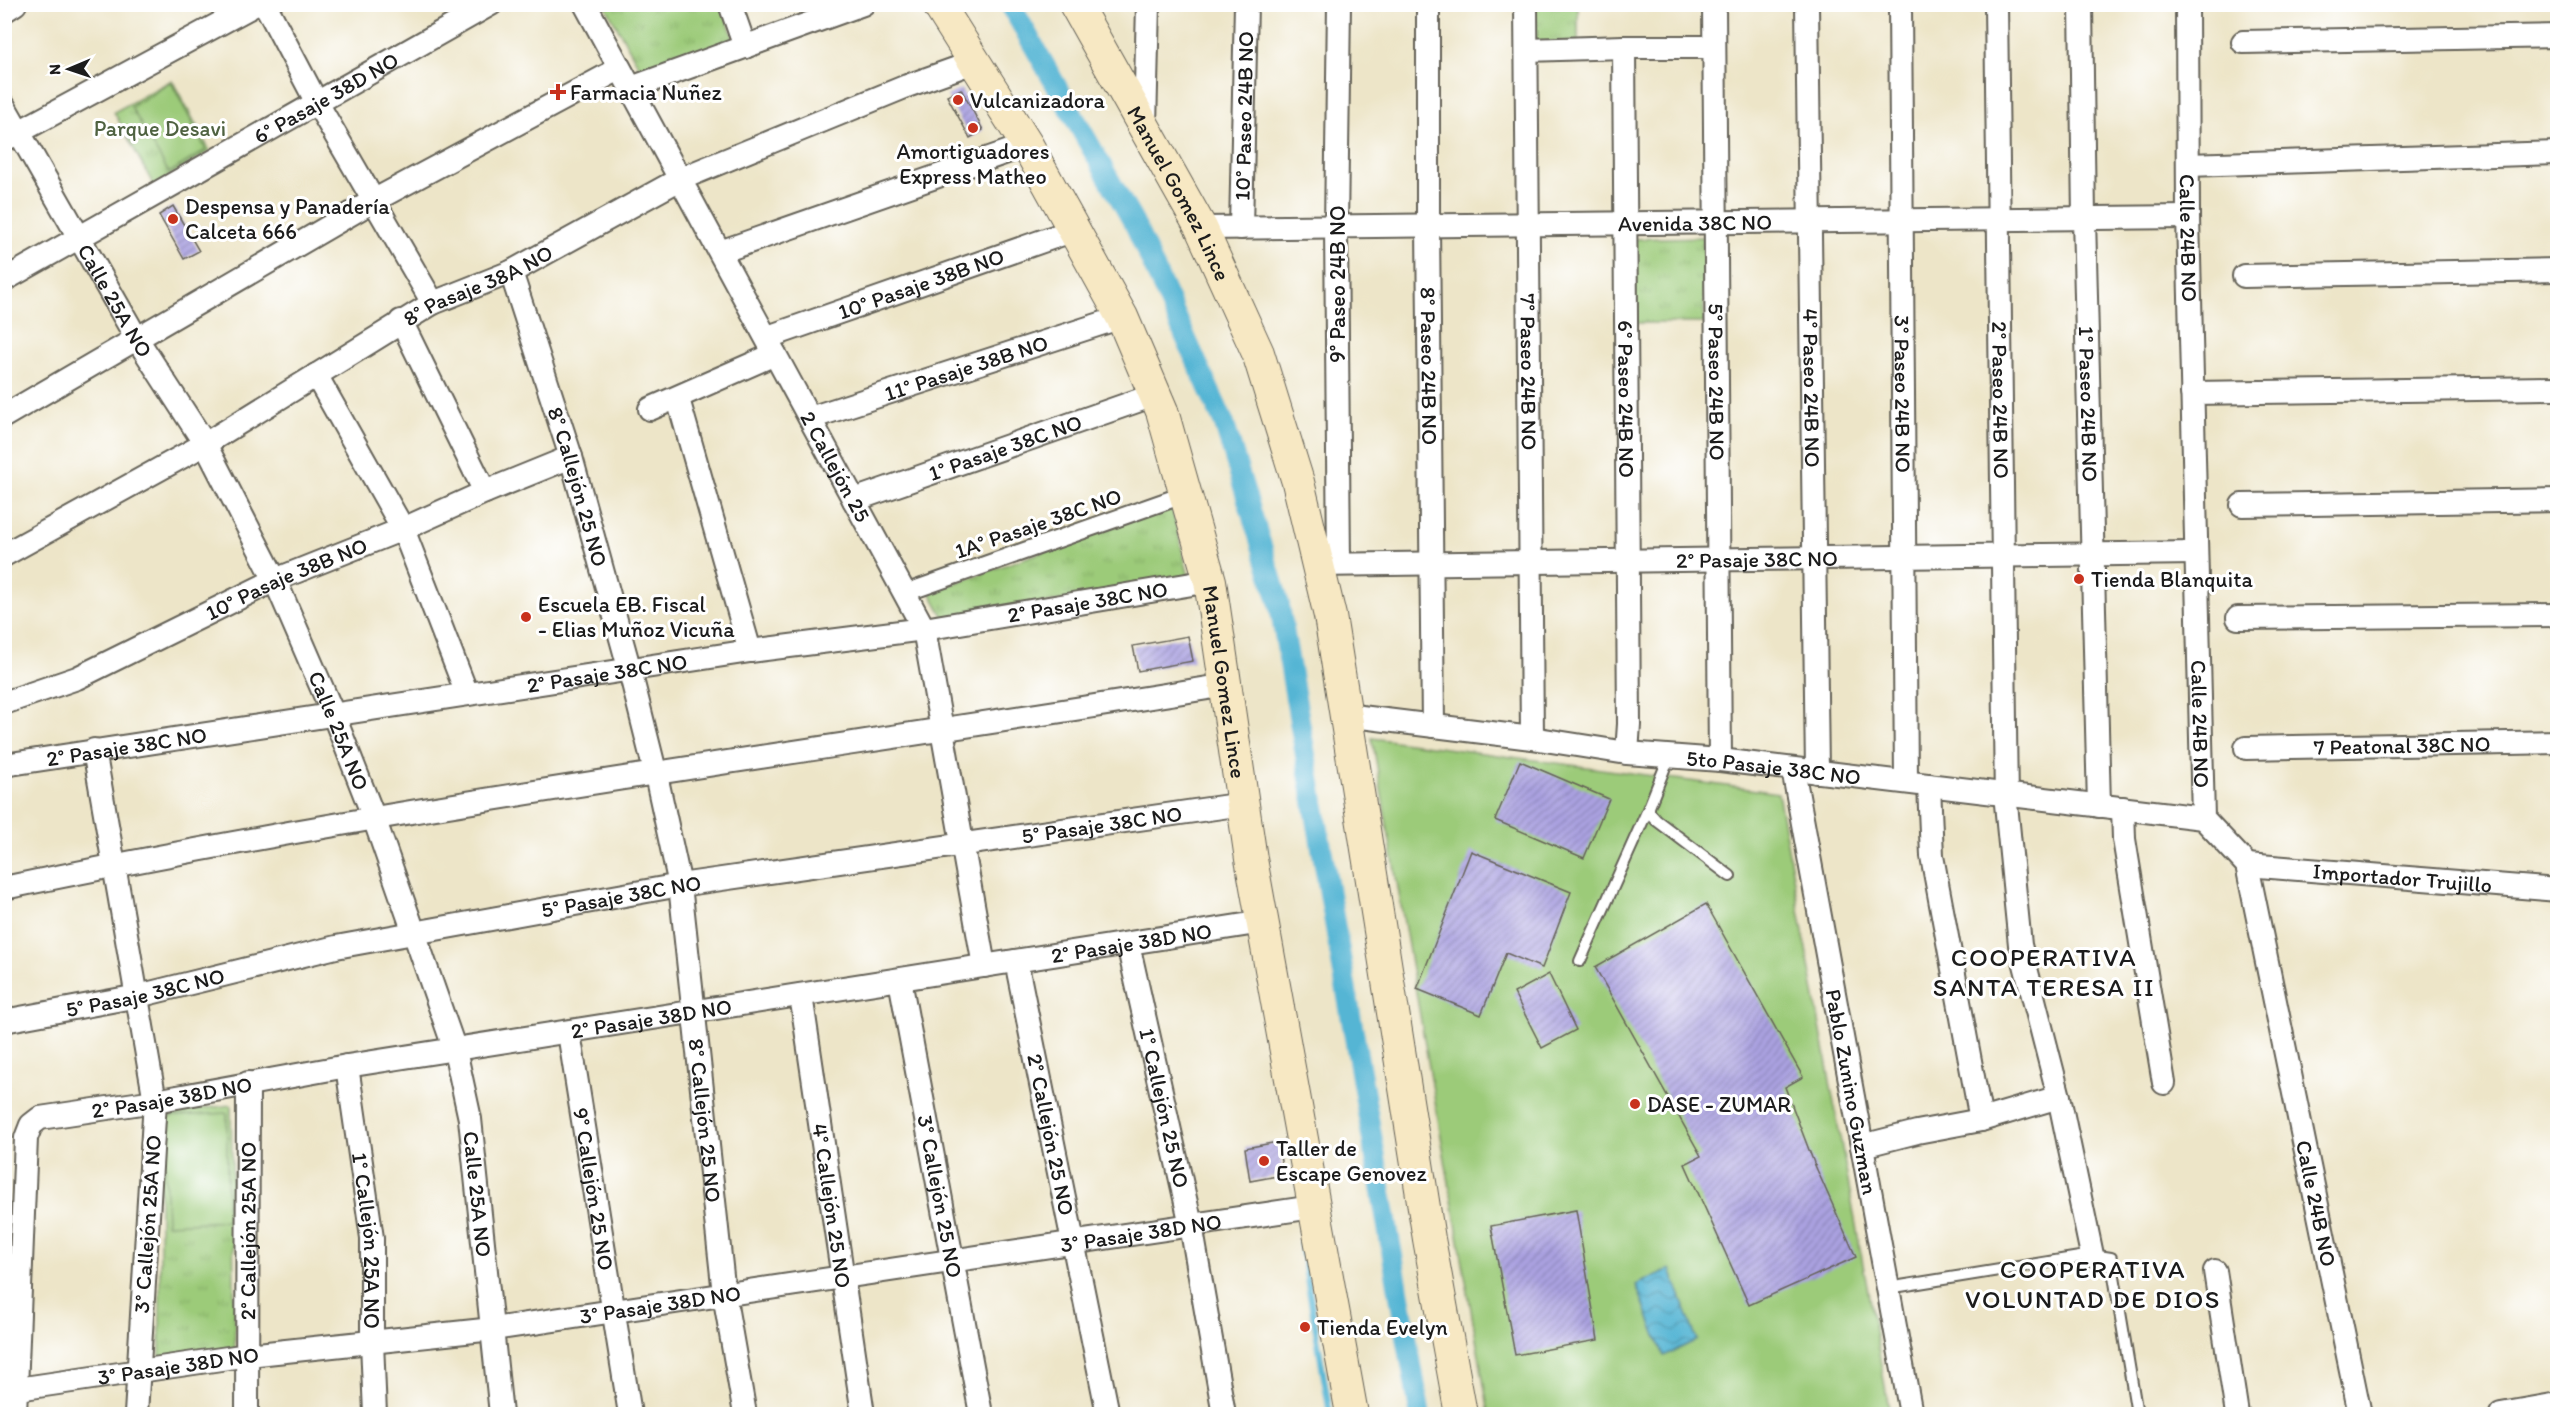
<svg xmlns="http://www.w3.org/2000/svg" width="2562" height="1419" font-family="Itim,sans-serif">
<defs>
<pattern id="park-tufts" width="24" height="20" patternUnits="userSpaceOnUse" patternTransform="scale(1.5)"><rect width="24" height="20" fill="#9ccb79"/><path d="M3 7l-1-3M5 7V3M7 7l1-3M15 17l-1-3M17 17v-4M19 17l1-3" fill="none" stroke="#86ae68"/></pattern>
<pattern id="water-waves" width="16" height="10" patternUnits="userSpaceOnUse" patternTransform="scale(1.5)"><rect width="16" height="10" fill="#55b5d4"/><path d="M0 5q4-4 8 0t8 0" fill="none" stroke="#4692ab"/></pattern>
<pattern id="building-hatch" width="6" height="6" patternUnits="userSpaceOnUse" patternTransform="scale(1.5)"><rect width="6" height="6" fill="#aba2e1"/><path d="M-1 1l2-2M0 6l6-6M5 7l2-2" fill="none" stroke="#8a83b6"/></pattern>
</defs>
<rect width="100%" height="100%" fill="#fff"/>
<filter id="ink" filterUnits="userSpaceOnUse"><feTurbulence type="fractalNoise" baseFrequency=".0167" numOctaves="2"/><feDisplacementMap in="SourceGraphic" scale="12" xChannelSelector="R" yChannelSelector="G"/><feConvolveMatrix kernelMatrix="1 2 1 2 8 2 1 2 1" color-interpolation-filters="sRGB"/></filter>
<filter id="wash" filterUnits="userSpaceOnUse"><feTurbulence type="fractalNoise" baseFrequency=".008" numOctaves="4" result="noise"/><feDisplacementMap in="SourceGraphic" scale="24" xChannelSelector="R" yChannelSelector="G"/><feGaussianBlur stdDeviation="1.35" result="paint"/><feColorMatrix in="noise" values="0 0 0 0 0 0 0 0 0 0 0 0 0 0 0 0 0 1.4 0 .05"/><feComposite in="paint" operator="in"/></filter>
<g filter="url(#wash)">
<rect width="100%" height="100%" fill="#ede5c8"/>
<!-- park -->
<g fill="url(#park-tufts)" stroke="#5c744a" stroke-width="1.5">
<path d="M605,5H722L736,45L646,79Z"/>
<path d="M1534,5H1578V42H1535Z"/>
<path d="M172,80L210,151L154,186L114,112Z"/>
<path d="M1703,237L1704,323H1633L1632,239Z"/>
<path d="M1171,506L1189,577L946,621L930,592Z"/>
<path d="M231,1105L235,1349L160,1361V1114Z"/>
</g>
<!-- garden -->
<g fill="#9ccb79" stroke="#5c744a" stroke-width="1.5">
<path d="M171,82L206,150L169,173L131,107Z"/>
<path d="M1372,738L1778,793L1890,1414H1489Z"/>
<path d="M227,1113V1221L167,1224L163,1117Z"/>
</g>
<!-- water -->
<path fill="url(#water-waves)" stroke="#386878" stroke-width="1.5" d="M1670,1269L1697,1340L1664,1356L1636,1285Z"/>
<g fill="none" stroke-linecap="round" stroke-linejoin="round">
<!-- stream -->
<path stroke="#55b5d4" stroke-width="6" d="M1301,1243L1330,1414"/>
<!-- canal -->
<path stroke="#55b5d4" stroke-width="21" d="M1010,4L1135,225L1224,423L1279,603L1420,1414"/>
</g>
<g id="blocks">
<!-- building -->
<g fill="url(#building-hatch)">
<path d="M961,89L983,130L970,138L947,96Z"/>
<path d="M173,206L199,251L184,259L159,215Z"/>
<path d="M1188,636L1193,661L1138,671L1133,646Z"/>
<path d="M1520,761L1609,799L1584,858L1495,820Z"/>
<path d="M1471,851L1571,892L1542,968L1506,953L1481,1015L1417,989Z"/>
<path d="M1706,904L1803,1077L1785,1087L1814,1163L1856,1257L1749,1305L1685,1164L1701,1156L1595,967Z"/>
<path d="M1549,974L1576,1030L1542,1048L1514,993Z"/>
<path d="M1278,1142L1283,1175L1250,1181L1245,1148Z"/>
<path d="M1576,1210L1598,1340L1515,1355L1491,1226Z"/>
</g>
</g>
</g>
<g filter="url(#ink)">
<use href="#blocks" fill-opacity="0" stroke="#656258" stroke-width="1.5"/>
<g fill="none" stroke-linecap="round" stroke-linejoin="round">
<defs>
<g id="service">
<path d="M1669,757L1649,807V812L1656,820L1730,876"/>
<path d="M1580,961L1649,807"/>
<path d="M1888,1288L2092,1255L2111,1258L2137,1414"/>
</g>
<path id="pedestrian" d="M905,593L1186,494"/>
<g id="minor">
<path d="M265,4L317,103L433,303"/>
<path id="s1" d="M585,4L924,629L984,966"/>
<path d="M730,4L745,47"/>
<path id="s2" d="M1428,4V226L1433,726"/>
<path id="s3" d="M1526,4L1532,738"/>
<path id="s4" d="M1714,4L1720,760"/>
<path id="s5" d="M1807,4L1817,772"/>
<path id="s6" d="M1900,4L1906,782"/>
<path id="s7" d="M1996,4L2006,804L2020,945L2059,1097L2092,1255"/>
<path id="s8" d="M2081,4L2084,218L2099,806"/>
<path id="s9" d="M2187,4L2188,217L2203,818L2247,865L2360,1414"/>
<path d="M4,11L15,4"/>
<path d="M2243,42L2558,36"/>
<path id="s10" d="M1624,47L1629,724L1627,753"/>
<path d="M1527,50L1624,47H1714"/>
<path d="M631,88L863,4"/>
<path id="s11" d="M4,106L137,339L205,444L275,580L334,716L374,818L455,1050L470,1119L501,1414"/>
<path d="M1145,126L1148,4"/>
<path d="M4,140L256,4"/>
<path d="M2188,165L2558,153"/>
<path id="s12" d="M1201,228L2188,217"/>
<path id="s13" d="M1241,228L1246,4"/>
<path d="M720,252L1027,145"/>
<path id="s14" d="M511,272L571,457L630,671L656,775L680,885L724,1294L745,1414"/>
<path d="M2244,276L2558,270"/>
<path id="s15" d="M4,280L491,4"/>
<path d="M401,321L485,492"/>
<path id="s16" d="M768,337L1074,230"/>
<path d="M316,375L403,529L467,694"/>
<path d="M2192,393L2558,388"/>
<path d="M678,399L750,651"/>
<path d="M650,409L775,354"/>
<path d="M4,416L373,201L619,69"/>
<path id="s17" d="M810,418L1122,317"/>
<path id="s18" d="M854,500L1157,394"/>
<path d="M2242,505L2558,500"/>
<path id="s19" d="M4,555L205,444L433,303L511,272L680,179L907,86L974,62"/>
<path d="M1339,564L1336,227L1339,4"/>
<path id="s20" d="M1317,565L2196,553"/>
<path d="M2238,618L2558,615"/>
<path id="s21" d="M4,703L77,678L275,580L403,529L485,492L571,457"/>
<path id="s22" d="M1345,715L1532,738L1627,753L1720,760L2203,818"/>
<path id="s23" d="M2246,748L2558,742"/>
<path d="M94,750L155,1101L136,1414"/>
<path id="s24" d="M4,765L750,651L924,629L1210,581"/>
<path id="s25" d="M1793,769L1911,1414"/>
<path d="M1929,785L1932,856L1981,1120"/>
<path d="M2123,808L2124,839L2164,1083"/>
<path id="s26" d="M2247,865L2558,890"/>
<path d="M4,888C402,804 807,753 1208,688"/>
<path id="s27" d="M1128,944L1191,1225L1224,1414"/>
<path id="s28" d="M1016,961L1108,1414"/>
<path id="s29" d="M900,980L981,1414"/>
<path id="s30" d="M801,995L863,1414"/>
<path id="s31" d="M4,1021L138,996L336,947L680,885L1243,804"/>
<path id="s32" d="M569,1033L630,1414"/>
<path id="s33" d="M347,1066L372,1238V1342L375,1414"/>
<path d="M1862,1146L1917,1132L1981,1120L2059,1097"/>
<path d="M2215,1271L2237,1414"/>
<path id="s34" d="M4,1391L248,1355L493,1329L1313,1207"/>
<path id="s35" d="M15,1414L26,1138L31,1125L40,1118L155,1101L347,1066L1263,922"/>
<path id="s36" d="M247,1414L248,1083"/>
<path d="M2501,1414L2558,1404"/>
</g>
<g id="secondary">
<path id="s37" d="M938,4L1027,145L1074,230L1122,317L1162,411L1210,581L1251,859L1352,1414"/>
<path id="s38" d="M1075,4L1201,228L1258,353L1298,482L1330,616L1429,1239L1461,1414"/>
</g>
</defs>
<!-- service casing -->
<use href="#service" stroke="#656258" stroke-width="14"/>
<!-- pedestrian casing -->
<use href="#pedestrian" stroke="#656258" stroke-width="20"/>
<!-- minor casing -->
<use href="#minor" stroke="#656258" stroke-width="26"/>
<!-- secondary casing -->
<use href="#secondary" stroke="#656258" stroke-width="34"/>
<!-- service -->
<use href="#service" stroke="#fff" stroke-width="10"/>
<!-- pedestrian -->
<use href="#pedestrian" stroke="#fff" stroke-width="16"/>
<!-- minor -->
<use href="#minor" stroke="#fff" stroke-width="22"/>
<!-- secondary -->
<use href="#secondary" stroke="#f7e8c3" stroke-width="32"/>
</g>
</g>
<!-- markers -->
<g fill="#c8321e" stroke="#fff" stroke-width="2">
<path d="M555 83h6v6h6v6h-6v6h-6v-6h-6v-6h6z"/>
<circle cx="958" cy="100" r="6"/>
<circle cx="973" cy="128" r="6"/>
<circle cx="173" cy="219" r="6"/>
<circle cx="2079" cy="579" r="6"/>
<circle cx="526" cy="617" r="6"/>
<circle cx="1635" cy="1104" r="6"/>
<circle cx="1264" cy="1161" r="6"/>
<circle cx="1305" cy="1327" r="6"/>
</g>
<g text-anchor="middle" stroke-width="6" stroke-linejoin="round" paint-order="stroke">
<!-- poi labels -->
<g font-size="22" fill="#1c1c1c" stroke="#fff" text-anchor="start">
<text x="570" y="100">Farmacia Nuñez</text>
<text x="970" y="108">Vulcanizadora</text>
<text x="973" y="159" text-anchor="middle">Amortiguadores<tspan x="973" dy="25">Express Matheo</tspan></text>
<text x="185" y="214">Despensa y Panadería<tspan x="185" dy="25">Calceta 666</tspan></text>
<text x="2091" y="587">Tienda Blanquita</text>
<text x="538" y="612">Escuela EB. Fiscal<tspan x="538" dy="25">- Elias Muñoz Vicuña</tspan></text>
<text x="1647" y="1112">DASE - ZUMAR</text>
<text x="1276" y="1156">Taller de<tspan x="1276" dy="25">Escape Genovez</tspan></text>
<text x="1317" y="1335">Tienda Evelyn</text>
</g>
<!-- street labels -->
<g font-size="22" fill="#1c1c1c" stroke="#fff">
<text dy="8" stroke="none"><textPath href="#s15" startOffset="370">6° Pasaje 38D NO</textPath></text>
<text dy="8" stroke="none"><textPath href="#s13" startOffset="112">10° Paseo 24B NO</textPath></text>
<text dy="8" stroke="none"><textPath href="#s38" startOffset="216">Manuel Gomez Lince</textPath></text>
<text dy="8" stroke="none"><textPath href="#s12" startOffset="494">Avenida 38C NO</textPath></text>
<text dy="8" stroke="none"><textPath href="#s9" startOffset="234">Calle 24B NO</textPath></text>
<text dy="8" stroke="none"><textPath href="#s16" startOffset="162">10° Pasaje 38B NO</textPath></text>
<text transform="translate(1337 284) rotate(-90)" y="8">9° Paseo 24B NO</text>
<text dy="8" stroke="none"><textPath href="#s19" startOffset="546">8° Pasaje 38A NO</textPath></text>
<text dy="8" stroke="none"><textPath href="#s11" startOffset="224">Calle 25A NO</textPath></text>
<text dy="8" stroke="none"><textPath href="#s2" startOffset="362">8° Paseo 24B NO</textPath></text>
<text dy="8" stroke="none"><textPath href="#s17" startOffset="164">11° Pasaje 38B NO</textPath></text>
<text dy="8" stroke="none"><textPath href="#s3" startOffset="368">7° Paseo 24B NO</textPath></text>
<text dy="8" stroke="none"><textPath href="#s4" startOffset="378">5° Paseo 24B NO</textPath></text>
<text dy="8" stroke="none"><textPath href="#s5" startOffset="384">4° Paseo 24B NO</textPath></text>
<text dy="8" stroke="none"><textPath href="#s6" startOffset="390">3° Paseo 24B NO</textPath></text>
<text dy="8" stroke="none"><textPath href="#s7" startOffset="396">2° Paseo 24B NO</textPath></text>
<text dy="8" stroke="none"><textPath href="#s10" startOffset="352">6° Paseo 24B NO</textPath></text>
<text dy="8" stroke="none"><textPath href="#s8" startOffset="400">1° Paseo 24B NO</textPath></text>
<text dy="8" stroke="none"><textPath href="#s18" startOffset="160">1° Pasaje 38C NO</textPath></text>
<text dy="8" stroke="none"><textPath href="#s1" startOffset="526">2 Callejón 25</textPath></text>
<text dy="8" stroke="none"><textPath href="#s14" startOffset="225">8° Callejón 25 NO</textPath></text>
<text transform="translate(1038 523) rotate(-19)" y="8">1A° Pasaje 38C NO</text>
<text dy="8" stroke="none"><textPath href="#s20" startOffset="440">2° Pasaje 38C NO</textPath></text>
<text dy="8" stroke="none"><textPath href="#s21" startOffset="309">10° Pasaje 38B NO</textPath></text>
<text dy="8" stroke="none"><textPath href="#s24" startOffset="1096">2° Pasaje 38C NO</textPath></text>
<text dy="8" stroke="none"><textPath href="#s24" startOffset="610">2° Pasaje 38C NO</textPath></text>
<text dy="8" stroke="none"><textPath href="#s37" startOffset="744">Manuel Gomez Lince</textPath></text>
<text dy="8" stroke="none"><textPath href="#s9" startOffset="720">Calle 24B NO</textPath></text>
<text dy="8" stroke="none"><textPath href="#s11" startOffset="710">Calle 25A NO</textPath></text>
<text dy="8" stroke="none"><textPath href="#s23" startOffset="156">7 Peatonal 38C NO</textPath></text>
<text dy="8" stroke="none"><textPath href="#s24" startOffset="124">2° Pasaje 38C NO</textPath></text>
<text dy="8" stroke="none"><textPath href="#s22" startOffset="432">5to Pasaje 38C NO</textPath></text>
<text dy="8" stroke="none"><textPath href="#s31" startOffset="1116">5° Pasaje 38C NO</textPath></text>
<text dy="8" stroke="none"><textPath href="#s26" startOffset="156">Importador Trujillo</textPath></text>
<text dy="8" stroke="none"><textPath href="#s31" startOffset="630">5° Pasaje 38C NO</textPath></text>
<text dy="8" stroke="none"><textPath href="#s35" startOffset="1407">2° Pasaje 38D NO</textPath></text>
<text dy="8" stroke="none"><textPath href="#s31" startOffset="144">5° Pasaje 38C NO</textPath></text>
<text dy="8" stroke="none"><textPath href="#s35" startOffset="921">2° Pasaje 38D NO</textPath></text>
<text dy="8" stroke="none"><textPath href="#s25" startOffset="328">Pablo Zunino Guzman</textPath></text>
<text dy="8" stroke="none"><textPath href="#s35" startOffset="435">2° Pasaje 38D NO</textPath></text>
<text dy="8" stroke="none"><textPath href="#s27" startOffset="168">1° Callejón 25 NO</textPath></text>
<text dy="8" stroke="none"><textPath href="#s14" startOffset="873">8° Callejón 25 NO</textPath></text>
<text dy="8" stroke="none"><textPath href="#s28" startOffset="177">2° Callejón 25 NO</textPath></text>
<text dy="8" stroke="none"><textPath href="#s32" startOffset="158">9° Callejón 25 NO</textPath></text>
<text dy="8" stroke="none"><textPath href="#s11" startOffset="1196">Calle 25A NO</textPath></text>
<text dy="8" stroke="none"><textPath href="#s29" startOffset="220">3° Callejón 25 NO</textPath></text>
<text dy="8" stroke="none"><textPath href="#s9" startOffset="1224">Calle 24B NO</textPath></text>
<text dy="8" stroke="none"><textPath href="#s30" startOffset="213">4° Callejón 25 NO</textPath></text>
<text transform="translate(147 1224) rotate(-86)" y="8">3° Callejón 25A NO</text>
<text dy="8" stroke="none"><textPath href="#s36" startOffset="183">2° Callejón 25A NO</textPath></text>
<text dy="8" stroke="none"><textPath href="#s34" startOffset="1148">3° Pasaje 38D NO</textPath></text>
<text dy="8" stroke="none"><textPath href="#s33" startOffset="176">1° Callejón 25A NO</textPath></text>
<text dy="8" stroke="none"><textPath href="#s34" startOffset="662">3° Pasaje 38D NO</textPath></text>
<text dy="8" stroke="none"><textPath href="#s34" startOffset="176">3° Pasaje 38D NO</textPath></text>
</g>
<!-- park labels -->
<g font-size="22" fill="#4f6241" stroke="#fff">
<text x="160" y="136">Parque Desavi</text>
</g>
<!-- quarter labels -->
<g font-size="26" letter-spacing="1.5" fill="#1c1c1c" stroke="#fff">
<text x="2044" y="966">COOPERATIVA<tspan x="2044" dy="30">SANTA TERESA II</tspan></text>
<text x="2093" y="1278">COOPERATIVA<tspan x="2093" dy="30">VOLUNTAD DE DIOS</tspan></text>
</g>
</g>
<!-- margin -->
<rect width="2562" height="1419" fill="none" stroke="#fff" stroke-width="24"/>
<!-- north arrow -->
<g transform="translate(69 69) rotate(268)" stroke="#ffffff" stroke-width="4.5" paint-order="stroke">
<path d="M0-4.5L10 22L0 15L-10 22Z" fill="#1c1c1c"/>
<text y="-9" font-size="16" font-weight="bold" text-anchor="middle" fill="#1c1c1c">N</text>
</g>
</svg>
